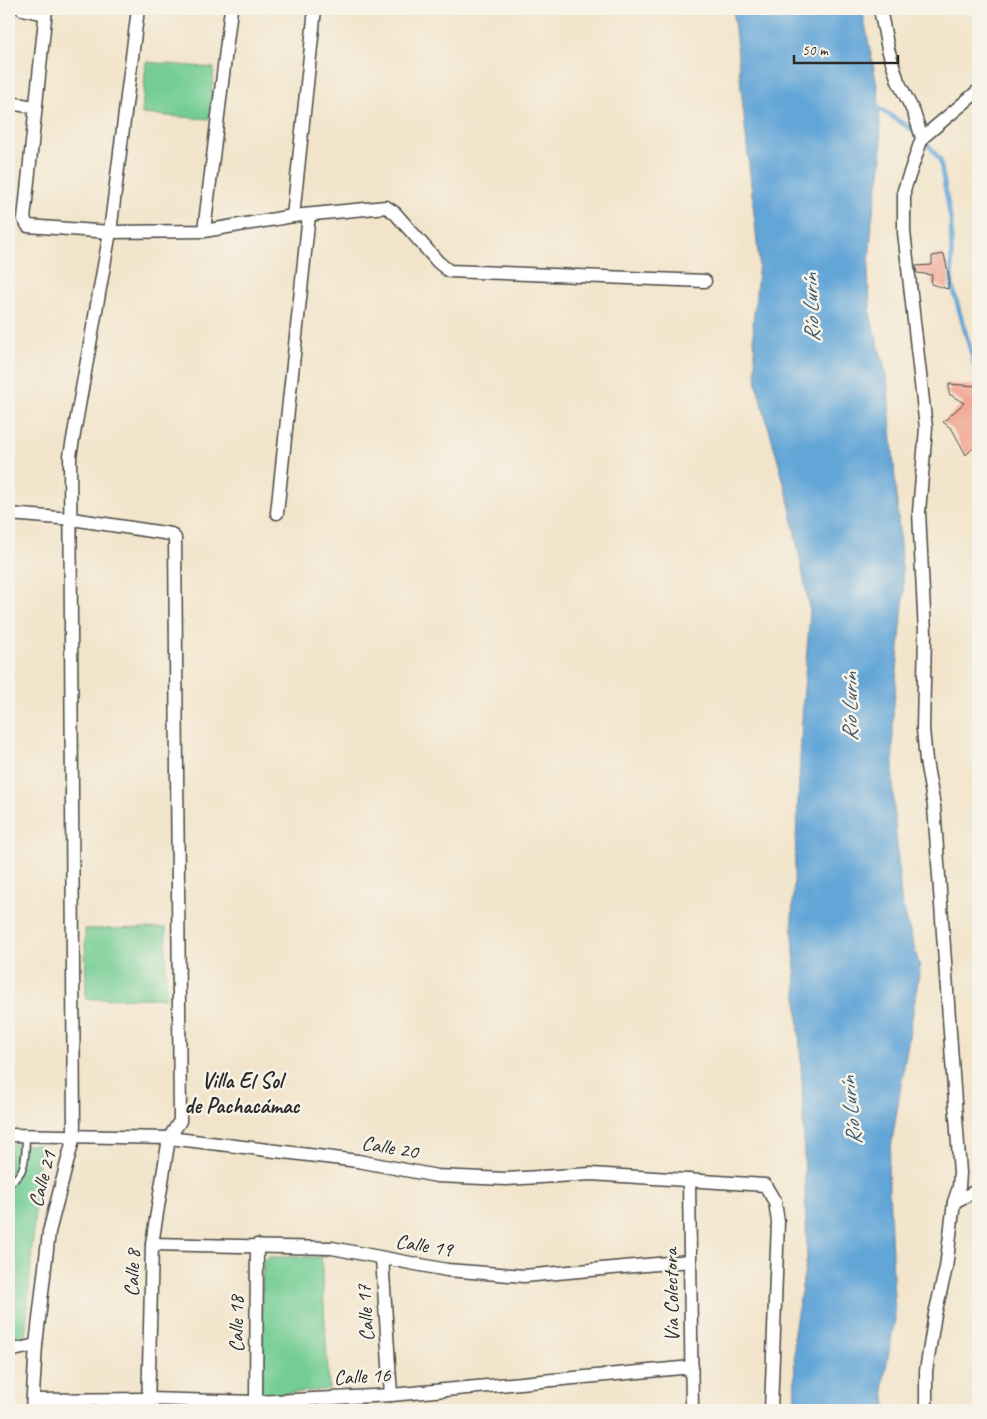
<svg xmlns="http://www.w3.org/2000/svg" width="987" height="1419" font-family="Caveat,sans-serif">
<rect width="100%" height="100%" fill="#f7f3e8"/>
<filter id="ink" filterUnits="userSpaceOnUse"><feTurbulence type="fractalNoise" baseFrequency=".02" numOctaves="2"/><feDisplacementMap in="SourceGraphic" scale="10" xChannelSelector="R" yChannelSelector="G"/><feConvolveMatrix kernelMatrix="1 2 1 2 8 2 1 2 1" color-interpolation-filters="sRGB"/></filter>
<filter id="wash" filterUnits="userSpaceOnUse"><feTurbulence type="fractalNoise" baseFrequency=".0096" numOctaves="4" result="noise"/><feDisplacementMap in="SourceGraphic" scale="20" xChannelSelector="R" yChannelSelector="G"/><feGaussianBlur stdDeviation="1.12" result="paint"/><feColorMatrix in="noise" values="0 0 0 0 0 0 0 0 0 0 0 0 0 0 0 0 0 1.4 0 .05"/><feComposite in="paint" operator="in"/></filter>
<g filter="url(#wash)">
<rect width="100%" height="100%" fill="#f2e4ca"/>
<!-- green -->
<g fill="#74cd94" stroke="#507c60">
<path d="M146,62L214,68L209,119L142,114Z"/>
<path d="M166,928V998L86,999L85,929Z"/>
<path d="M9,1144L40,1145L25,1341L9,1345Z"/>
<path d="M268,1257H321L329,1389L263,1396L258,1389L263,1261Z"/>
</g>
<!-- water -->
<path fill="#62a5d7" stroke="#466881" d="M733,9H862L878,90L882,161L872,219L868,279L871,318L887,377L904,593L893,715V795L901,899L920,968L888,1166L895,1320L883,1383L887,1410H795L794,1331L807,1258L802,1081L792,919L803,701L810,611L788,497L757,386L753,323L759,262Z"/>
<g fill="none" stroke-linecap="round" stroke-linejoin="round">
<!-- stream -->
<g stroke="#62a5d7" stroke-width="4.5">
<path d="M874,105L916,132"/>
<path d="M924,139L940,160L951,221L952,285L978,377"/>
</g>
</g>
<g id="blocks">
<!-- building -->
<g fill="#f1a08c">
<path d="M944,254L949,277L948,289L931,284L932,275L917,273L916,266L932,265V256Z"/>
<path d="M949,384L977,386L978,391V443L966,455L952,429L943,422L964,403L949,394Z"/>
</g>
</g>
</g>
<g filter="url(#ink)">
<use href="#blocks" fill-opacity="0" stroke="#494743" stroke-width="1"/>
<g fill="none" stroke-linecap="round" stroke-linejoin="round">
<defs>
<path id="lane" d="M9,1183C28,1173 25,1154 26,1135"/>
<g id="street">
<path d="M22,9L45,14"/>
<path d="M46,9L24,219L28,226L110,232L204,231L293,216L386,207L395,213L438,262L449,271L705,281"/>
<path d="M880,9L888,49L898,81L914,113L922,138L904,190V232L926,428L919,512L925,633L923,729L926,761L934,806L960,1173L959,1187L954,1202L946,1268L935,1314L926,1371V1410"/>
<path d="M9,103L35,107"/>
<path d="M922,138L978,91"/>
<path d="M293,216L315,9"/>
<path d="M204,231L231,9"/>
<path d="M277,513L309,215"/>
<path d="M9,514L72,519L171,534L175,538L180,1121L169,1138L152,1244L148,1410"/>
<path d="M9,1135L169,1138L358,1161L437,1176L506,1179L591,1174L765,1185L775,1202L778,1222L771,1410"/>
<path d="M689,1180L692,1410"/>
<path d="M954,1202L978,1190"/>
<path d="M152,1244L332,1248L447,1270L524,1276L690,1261"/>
<path d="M382,1258L391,1395"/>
<path d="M9,1351L36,1345"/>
<path d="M33,1400L148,1399L256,1402L391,1395L692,1367"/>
<path d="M256,1402L257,1245"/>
<path d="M32,1410L36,1345L49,1232L74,1136L70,456L110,232L138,9"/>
</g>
</defs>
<!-- lane casing -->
<use href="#lane" stroke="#494743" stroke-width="9"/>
<!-- street casing -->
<use href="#street" stroke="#494743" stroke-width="15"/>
<!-- lane -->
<use href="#lane" stroke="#fff" stroke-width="6"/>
<!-- street -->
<use href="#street" stroke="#fff" stroke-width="12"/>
</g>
</g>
<g text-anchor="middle" stroke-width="5" stroke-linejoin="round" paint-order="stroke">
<!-- street labels -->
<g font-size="21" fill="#2b2b2b" stroke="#f7f3e8">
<text transform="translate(390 1147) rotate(10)" y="7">Calle 20</text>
<text transform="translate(42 1179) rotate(-75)" y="7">Calle 21</text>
<text transform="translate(424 1245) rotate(9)" y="7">Calle 19</text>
<text transform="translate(132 1273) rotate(-88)" y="7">Calle 8</text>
<text transform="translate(671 1295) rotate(-91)" y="7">Via Colectora</text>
<text transform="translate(365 1313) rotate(-94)" y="7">Calle 17</text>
<text transform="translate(236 1324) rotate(-90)" y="7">Calle 18</text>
<text transform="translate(362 1376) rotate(-3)" y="7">Calle 16</text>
</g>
<!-- water labels -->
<g font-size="22" font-style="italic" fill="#3e5667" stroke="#f7f3e8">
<text transform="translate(810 308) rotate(-92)" y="8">Río Lurín</text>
<text transform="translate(849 707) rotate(-90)" y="8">Río Lurín</text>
<text transform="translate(850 1111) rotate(-96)" y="8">Río Lurín</text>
</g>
<!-- neighbourhood labels -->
<g font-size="22" font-weight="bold" fill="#2b2b2b" stroke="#f7f3e8">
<text x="242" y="1088">Villa El Sol<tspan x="242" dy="25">de Pachacámac</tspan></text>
</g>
</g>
<!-- margin -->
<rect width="987" height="1419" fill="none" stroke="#f7f3e8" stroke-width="30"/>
<!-- scale -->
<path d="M794 55v8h104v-8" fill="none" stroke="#2b2b2b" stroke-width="2.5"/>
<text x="802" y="55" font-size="15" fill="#2b2b2b" stroke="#f7f3e8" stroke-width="4" paint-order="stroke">50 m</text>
</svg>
